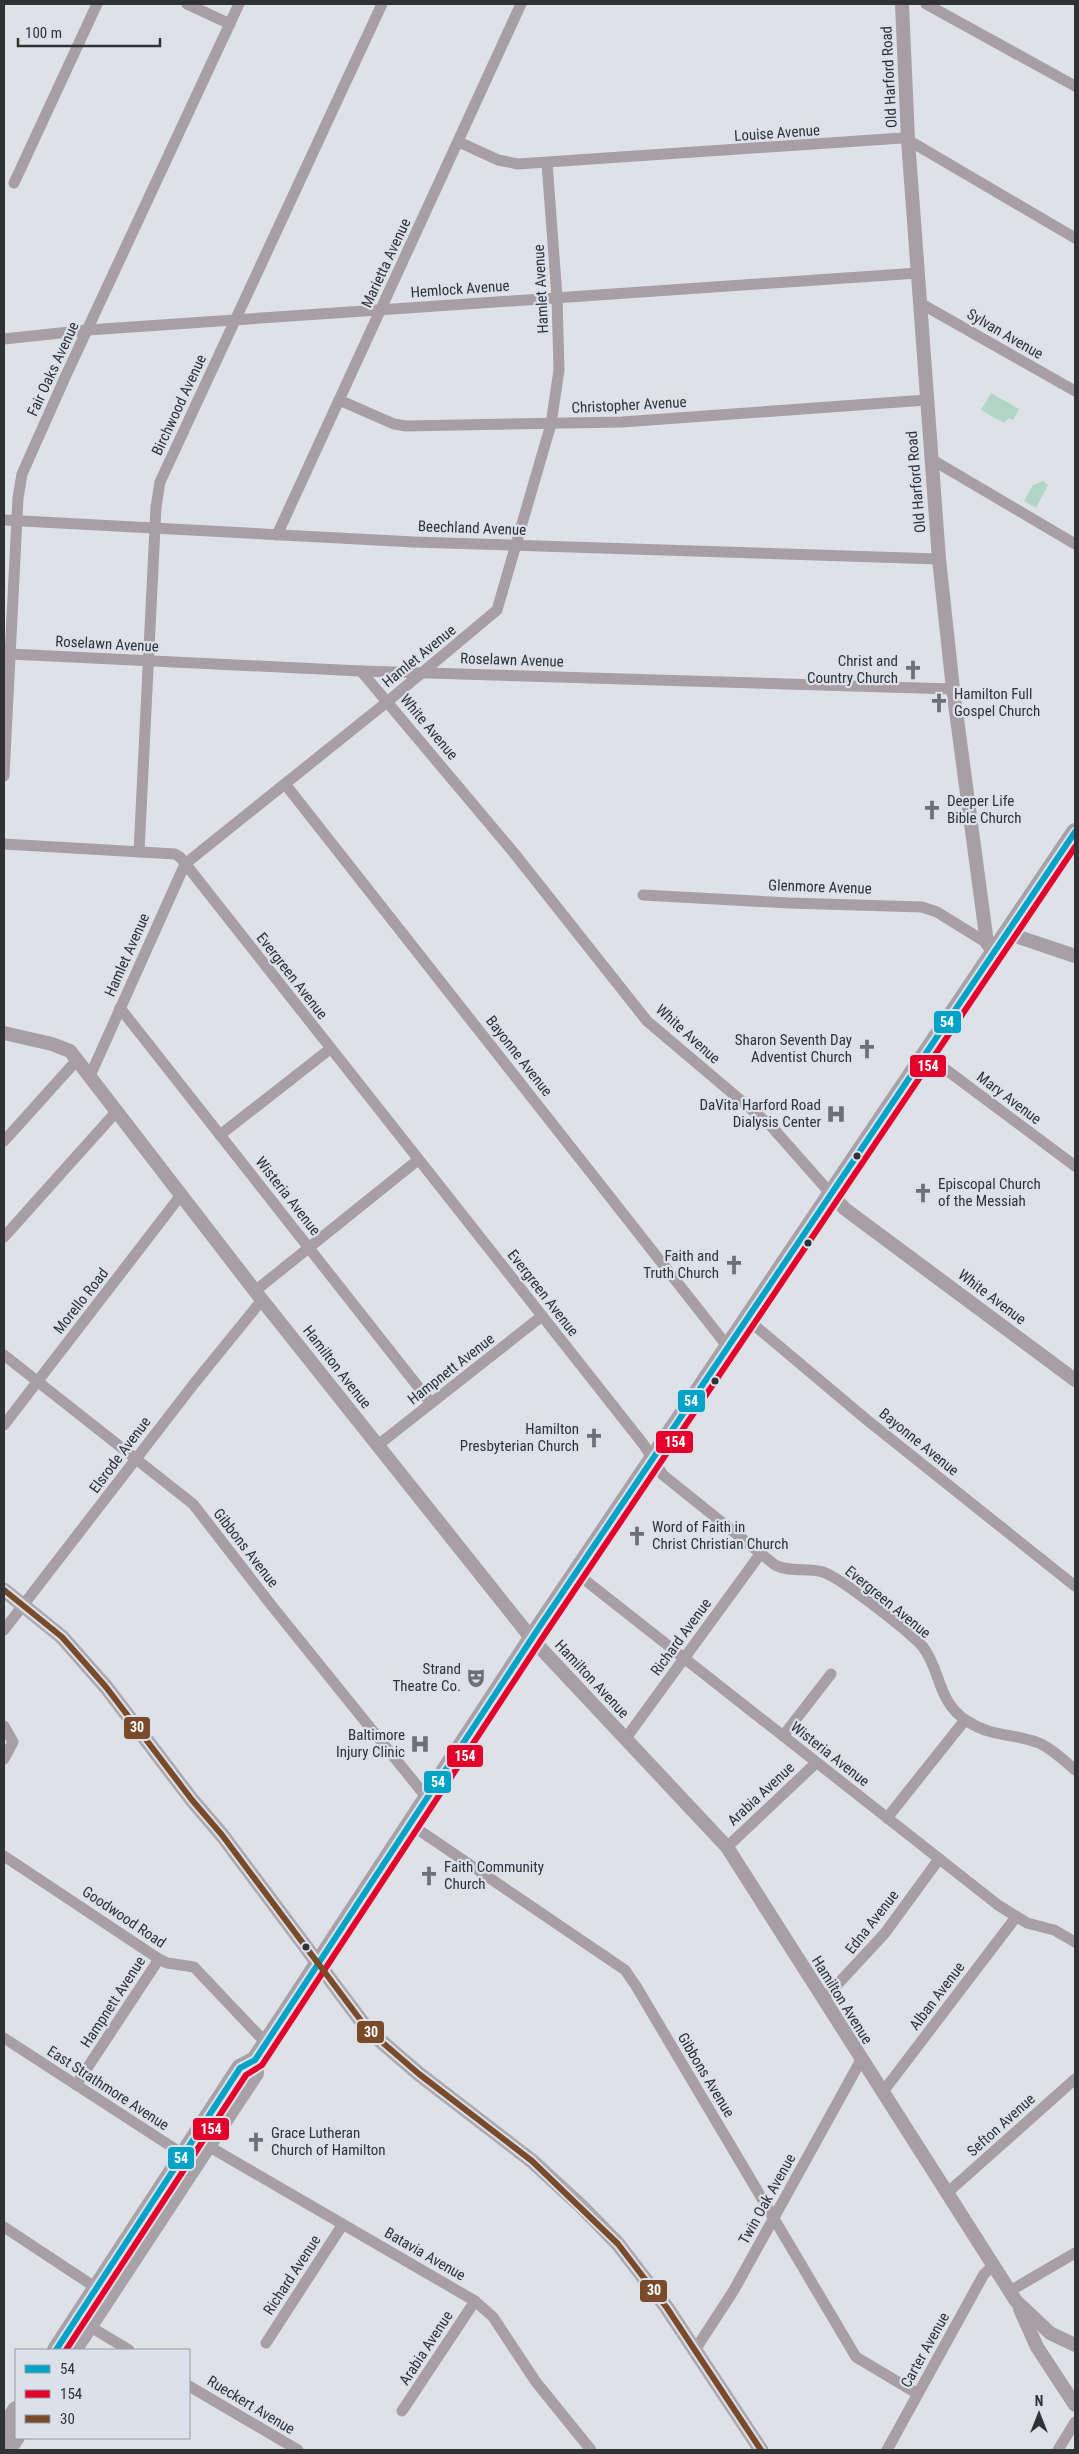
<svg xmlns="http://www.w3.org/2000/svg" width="1079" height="2454" font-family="'Roboto Condensed',sans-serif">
<rect width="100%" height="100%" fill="#dee2e6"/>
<!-- green -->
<g fill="#b1d6c7">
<path d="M991,393L1019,409L1013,420L1009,418L1004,423L981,410Z"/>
<path d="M1043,481L1048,485L1036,508L1024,501L1033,485Z"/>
</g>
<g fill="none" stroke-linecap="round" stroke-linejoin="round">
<!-- minor -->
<g stroke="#a79fa5" stroke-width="11">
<path d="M187,4L230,24"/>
<path d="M926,4L1075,86"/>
<path d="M459,142L498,160L518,164L902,138L908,140L1075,238"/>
<path d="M14,183L97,4"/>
<path d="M920,303L1075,391"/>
<path d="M4,339L88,330L918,273"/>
<path d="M339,400L394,424L406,426L622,422L926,400"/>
<path d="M931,459L1075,544"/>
<path d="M4,520L414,542L939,559"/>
<path d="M277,535L521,4"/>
<path d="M10,654L361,671L953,689"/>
<path d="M361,671L514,853L647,1021L771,1126L831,1194"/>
<path d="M4,776L18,498L22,474L67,373L239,4"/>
<path d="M285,784L728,1347"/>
<path d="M4,844L175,854L180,857L644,1445L663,1475L775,1565C791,1573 807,1567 823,1572C841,1578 910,1632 923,1647C941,1670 937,1702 967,1721C993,1738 1014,1733 1039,1743C1052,1749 1064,1760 1075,1770"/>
<path d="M139,852L156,507L160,482L382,4"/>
<path d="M643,895L789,903L922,907L937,912L987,943"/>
<path d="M120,1008L431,1403"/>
<path d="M925,1054L1075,1166"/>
<path d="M90,1076L185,864L387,702L497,610L551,424L559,370L557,297L547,163"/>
<path d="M220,1135L330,1049"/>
<path d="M4,1141L77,1060"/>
<path d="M4,1237L116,1112"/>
<path d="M255,1291L418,1160"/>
<path d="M747,1319L867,1420L1075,1586"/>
<path d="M4,1355L193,1504L272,1606L427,1798"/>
<path d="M4,1425L181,1195"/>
<path d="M378,1445L542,1316"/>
<path d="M576,1573L998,1905L1027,1923L1054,1930L1075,1942"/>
<path d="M4,1630L193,1385L262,1300"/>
<path d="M4,1726L13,1742L4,1759"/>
<path d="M783,1736L831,1674"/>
<path d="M626,1738L761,1553"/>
<path d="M887,1818L965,1720"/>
<path d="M410,1824L625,1970L636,1986L856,2357L918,2394"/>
<path d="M727,1847L816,1763"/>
<path d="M4,1856L159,1959L167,1963L194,1967L266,2043"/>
<path d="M823,2000L885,1933L939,1859"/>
<path d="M4,2038L189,2158"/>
<path d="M76,2085L159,1959"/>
<path d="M882,2093L1016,1917"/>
<path d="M203,2143L475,2301L493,2317L536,2382L591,2450"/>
<path d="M947,2193L1075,2079"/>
<path d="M4,2227L101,2291"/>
<path d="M1010,2291L1075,2253"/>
<path d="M89,2326L129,2350"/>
<path d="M266,2343L343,2224"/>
<path d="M695,2350L734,2290L861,2060"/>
<path d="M189,2386L298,2450"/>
<path d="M402,2411L475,2301"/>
<path d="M887,2450L984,2274L993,2266"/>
<path d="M1058,2450L1075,2422"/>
</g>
<!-- tertiary -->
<g stroke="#a79fa5" stroke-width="14">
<path d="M902,4L908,140L939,559L953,689L987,943L994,952"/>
<path d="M1007,933L1075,956"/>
<path d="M4,1033L52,1044L70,1051L262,1300L532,1639L727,1847L1016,2301L1050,2333L1075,2345"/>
<path d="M831,1194L845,1209L1075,1380"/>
<path d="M1020,2309L1037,2347L1075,2405"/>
</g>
<!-- secondary -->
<path stroke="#aea8af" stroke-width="15" d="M4,1590L62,1637L106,1687L192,1800L222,1835L368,2030L419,2074L532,2161L581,2206L618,2244L667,2308L761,2450"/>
<!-- primary -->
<g stroke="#a8a1a8" stroke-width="18">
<path d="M56,2350L240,2068L255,2060L538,1629L1075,832"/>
<path d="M73,2350L255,2073V2060"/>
<path d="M4,2429L16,2410"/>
<path d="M7,2450L16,2437"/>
</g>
<defs>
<path id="bus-1" d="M56,2350L240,2068L255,2060L538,1629L1075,832"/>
<path id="bus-2" d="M66,2350L246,2075L262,2065L545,1634L1075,847"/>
<path id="bus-3" d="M4,1590L62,1637L106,1687L192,1800L222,1835L368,2030L419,2074L532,2161L618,2244L667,2308L761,2450"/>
</defs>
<!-- bus-1 casing -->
<use href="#bus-1" stroke="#dbe1ea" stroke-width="10"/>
<!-- bus-2 casing -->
<use href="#bus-2" stroke="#dbe1ea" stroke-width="10"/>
<!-- bus-3 casing -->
<use href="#bus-3" stroke="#dbe1ea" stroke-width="10"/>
<!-- bus-1 -->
<use href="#bus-1" stroke="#02a3c6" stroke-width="6"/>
<!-- bus-2 -->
<use href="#bus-2" stroke="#e4002b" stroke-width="6"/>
<!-- bus-3 -->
<use href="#bus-3" stroke="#7a4b2a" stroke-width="6"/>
</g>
<!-- icons -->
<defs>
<symbol id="church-bare" viewBox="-9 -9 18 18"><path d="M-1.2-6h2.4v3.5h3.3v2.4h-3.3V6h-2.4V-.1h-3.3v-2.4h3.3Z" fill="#6d7074" stroke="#dbe1ea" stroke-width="2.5" paint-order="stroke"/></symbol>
<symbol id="hospital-bare" viewBox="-9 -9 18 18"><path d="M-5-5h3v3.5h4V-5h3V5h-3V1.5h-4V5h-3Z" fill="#6d7074" stroke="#dbe1ea" stroke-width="2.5" paint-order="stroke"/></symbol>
<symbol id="theatre-bare" viewBox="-9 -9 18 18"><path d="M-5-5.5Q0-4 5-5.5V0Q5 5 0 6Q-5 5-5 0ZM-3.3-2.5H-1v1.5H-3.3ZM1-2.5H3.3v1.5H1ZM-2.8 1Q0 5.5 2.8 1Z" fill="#6d7074" stroke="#dbe1ea" stroke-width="2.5" paint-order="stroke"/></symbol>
</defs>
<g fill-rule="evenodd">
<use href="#church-bare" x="899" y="656" width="28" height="28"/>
<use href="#church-bare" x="925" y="689" width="28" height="28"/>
<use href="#church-bare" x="918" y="796" width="28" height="28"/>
<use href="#church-bare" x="853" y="1035" width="28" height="28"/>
<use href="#hospital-bare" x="822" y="1100" width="28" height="28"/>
<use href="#church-bare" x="909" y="1179" width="28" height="28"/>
<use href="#church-bare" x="720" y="1251" width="28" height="28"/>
<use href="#church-bare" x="580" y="1424" width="28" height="28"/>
<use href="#church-bare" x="623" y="1522" width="28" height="28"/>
<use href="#theatre-bare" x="462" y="1664" width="28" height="28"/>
<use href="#hospital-bare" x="406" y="1730" width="28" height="28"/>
<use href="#church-bare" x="415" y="1862" width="28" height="28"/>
<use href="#church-bare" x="242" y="2128" width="28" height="28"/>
</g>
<!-- markers -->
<g fill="#303236" stroke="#dbe1ea" stroke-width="2">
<circle cx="857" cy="1156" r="4.5"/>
<circle cx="808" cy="1243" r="4.5"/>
<circle cx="715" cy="1381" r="4.5"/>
<circle cx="306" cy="1947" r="4.5"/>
</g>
<g text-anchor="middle" stroke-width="4.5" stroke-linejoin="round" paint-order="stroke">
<!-- street labels -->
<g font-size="15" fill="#303236" stroke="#dbe1ea">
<text transform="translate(889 77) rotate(-93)" y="5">Old Harford Road</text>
<text transform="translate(777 133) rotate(-4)" y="5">Louise Avenue</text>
<text transform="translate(386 263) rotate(-65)" y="5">Marietta Avenue</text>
<text transform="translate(460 289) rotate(-4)" y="5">Hemlock Avenue</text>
<text transform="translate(541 289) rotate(-93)" y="5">Hamlet Avenue</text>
<text transform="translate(1005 334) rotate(30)" y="5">Sylvan Avenue</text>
<text transform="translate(53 369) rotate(-65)" y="5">Fair Oaks Avenue</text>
<text transform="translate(179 405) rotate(-65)" y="5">Birchwood Avenue</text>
<text transform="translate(629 405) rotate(-3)" y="5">Christopher Avenue</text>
<text transform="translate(916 482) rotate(-95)" y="5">Old Harford Road</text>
<text transform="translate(472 528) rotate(2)" y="5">Beechland Avenue</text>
<text transform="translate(107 644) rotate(3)" y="5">Roselawn Avenue</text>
<text transform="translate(419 656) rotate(-39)" y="5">Hamlet Avenue</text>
<text transform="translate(512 660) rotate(2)" y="5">Roselawn Avenue</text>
<text transform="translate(429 727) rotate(50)" y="5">White Avenue</text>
<text transform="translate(820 887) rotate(2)" y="5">Glenmore Avenue</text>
<text transform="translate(127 955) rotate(-66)" y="5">Hamlet Avenue</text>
<text transform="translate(292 976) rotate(52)" y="5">Evergreen Avenue</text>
<text transform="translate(688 1034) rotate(42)" y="5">White Avenue</text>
<text transform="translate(519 1056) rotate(52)" y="5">Bayonne Avenue</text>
<text transform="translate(1009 1098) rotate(37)" y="5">Mary Avenue</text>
<text transform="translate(288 1196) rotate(52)" y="5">Wisteria Avenue</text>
<text transform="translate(543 1293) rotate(52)" y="5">Evergreen Avenue</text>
<text transform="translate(992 1297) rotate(37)" y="5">White Avenue</text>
<text transform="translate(81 1301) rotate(-52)" y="5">Morello Road</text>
<text transform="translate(337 1367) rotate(52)" y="5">Hamilton Avenue</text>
<text transform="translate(451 1369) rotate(-38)" y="5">Hampnett Avenue</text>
<text transform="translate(919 1442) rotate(39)" y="5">Bayonne Avenue</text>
<text transform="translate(120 1455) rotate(-53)" y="5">Elsrode Avenue</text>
<text transform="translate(246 1548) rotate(52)" y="5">Gibbons Avenue</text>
<text transform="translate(888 1602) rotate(39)" y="5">Evergreen Avenue</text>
<text transform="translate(681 1637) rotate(-54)" y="5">Richard Avenue</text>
<text transform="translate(592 1679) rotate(47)" y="5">Hamilton Avenue</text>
<text transform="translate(830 1754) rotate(38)" y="5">Wisteria Avenue</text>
<text transform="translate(761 1794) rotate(-43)" y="5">Arabia Avenue</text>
<text transform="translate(124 1917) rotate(34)" y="5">Goodwood Road</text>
<text transform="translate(872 1922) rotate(-52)" y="5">Edna Avenue</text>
<text transform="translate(937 1996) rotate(-53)" y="5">Alban Avenue</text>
<text transform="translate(842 2000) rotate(58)" y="5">Hamilton Avenue</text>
<text transform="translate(113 2002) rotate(-57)" y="5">Hampnett Avenue</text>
<text transform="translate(706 2075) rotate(59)" y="5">Gibbons Avenue</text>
<text transform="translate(108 2088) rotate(33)" y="5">East Strathmore Avenue</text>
<text transform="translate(1001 2125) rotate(-42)" y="5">Sefton Avenue</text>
<text transform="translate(767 2199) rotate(-61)" y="5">Twin Oak Avenue</text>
<text transform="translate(425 2254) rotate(30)" y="5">Batavia Avenue</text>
<text transform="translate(292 2275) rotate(-57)" y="5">Richard Avenue</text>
<text transform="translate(426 2348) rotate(-57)" y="5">Arabia Avenue</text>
<text transform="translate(925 2350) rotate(-61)" y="5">Carter Avenue</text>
<text transform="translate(251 2405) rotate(31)" y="5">Rueckert Avenue</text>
</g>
<!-- poi labels -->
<g font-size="15" fill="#303236" stroke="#dbe1ea" text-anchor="end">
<text x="898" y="666">Christ and<tspan x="898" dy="17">Country Church</tspan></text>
<text x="954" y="699" text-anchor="start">Hamilton Full<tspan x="954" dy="17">Gospel Church</tspan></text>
<text x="947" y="806" text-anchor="start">Deeper Life<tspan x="947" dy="17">Bible Church</tspan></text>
<text x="852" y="1045">Sharon Seventh Day<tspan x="852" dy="17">Adventist Church</tspan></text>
<text x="821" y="1110">DaVita Harford Road<tspan x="821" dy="17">Dialysis Center</tspan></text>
<text x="938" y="1189" text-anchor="start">Episcopal Church<tspan x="938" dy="17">of the Messiah</tspan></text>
<text x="719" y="1261">Faith and<tspan x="719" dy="17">Truth Church</tspan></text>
<text x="579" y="1434">Hamilton<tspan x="579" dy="17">Presbyterian Church</tspan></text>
<text x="652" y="1532" text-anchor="start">Word of Faith in<tspan x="652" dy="17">Christ Christian Church</tspan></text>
<text x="461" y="1674">Strand<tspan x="461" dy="17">Theatre Co.</tspan></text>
<text x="405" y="1740">Baltimore<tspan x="405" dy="17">Injury Clinic</tspan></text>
<text x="444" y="1872" text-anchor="start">Faith Community<tspan x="444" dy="17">Church</tspan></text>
<text x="271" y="2138" text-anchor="start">Grace Lutheran<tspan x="271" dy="17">Church of Hamilton</tspan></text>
</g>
</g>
<g stroke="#dbe1ea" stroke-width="2">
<rect x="933" y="1010" width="29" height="24" rx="5" fill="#02a3c6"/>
<rect x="909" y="1054" width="38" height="24" rx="5" fill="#e4002b"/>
<rect x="677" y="1389" width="29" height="24" rx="5" fill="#02a3c6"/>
<rect x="655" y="1430" width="39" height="24" rx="5" fill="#e4002b"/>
<rect x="123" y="1716" width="28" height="24" rx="5" fill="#7a4b2a"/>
<rect x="446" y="1744" width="38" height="24" rx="5" fill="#e4002b"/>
<rect x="423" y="1770" width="29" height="24" rx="5" fill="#02a3c6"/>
<rect x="356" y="2020" width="29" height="24" rx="5" fill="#7a4b2a"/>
<rect x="192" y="2117" width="38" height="24" rx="5" fill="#e4002b"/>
<rect x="167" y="2146" width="28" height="24" rx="5" fill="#02a3c6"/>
<rect x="639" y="2279" width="29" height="24" rx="5" fill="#7a4b2a"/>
</g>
<g font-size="14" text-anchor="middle" font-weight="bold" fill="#fff">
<text x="947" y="1027">54</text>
<text x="928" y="1071">154</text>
<text x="691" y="1406">54</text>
<text x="675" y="1447">154</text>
<text x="137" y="1732">30</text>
<text x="465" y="1761">154</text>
<text x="438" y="1787">54</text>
<text x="371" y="2037">30</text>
<text x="211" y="2134">154</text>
<text x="181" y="2163">54</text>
<text x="654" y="2295">30</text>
</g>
<!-- border -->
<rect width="1079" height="2454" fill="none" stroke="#303236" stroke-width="10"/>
<!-- legend -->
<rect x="15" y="2349" width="175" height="90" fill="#dbe1ea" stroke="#979ba2"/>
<rect x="25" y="2365" width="25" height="8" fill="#02a3c6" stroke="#979ba2"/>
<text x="60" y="2374" font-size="15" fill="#303236">54</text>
<rect x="25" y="2390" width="25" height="8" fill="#e4002b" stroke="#979ba2"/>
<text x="60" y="2399" font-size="15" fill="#303236">154</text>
<rect x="25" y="2415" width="25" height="8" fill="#7a4b2a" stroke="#979ba2"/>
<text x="60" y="2424" font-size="15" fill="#303236">30</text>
<!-- north arrow -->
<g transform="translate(1039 2414)" stroke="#dbe1ea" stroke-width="4" paint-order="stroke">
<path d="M0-4L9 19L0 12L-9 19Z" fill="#303236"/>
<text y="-8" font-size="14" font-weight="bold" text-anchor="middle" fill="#303236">N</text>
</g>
<!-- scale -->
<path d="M18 38v8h142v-8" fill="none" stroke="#303236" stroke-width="2.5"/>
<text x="25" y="38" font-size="15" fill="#303236" stroke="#dbe1ea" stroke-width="4" paint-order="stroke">100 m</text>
</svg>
